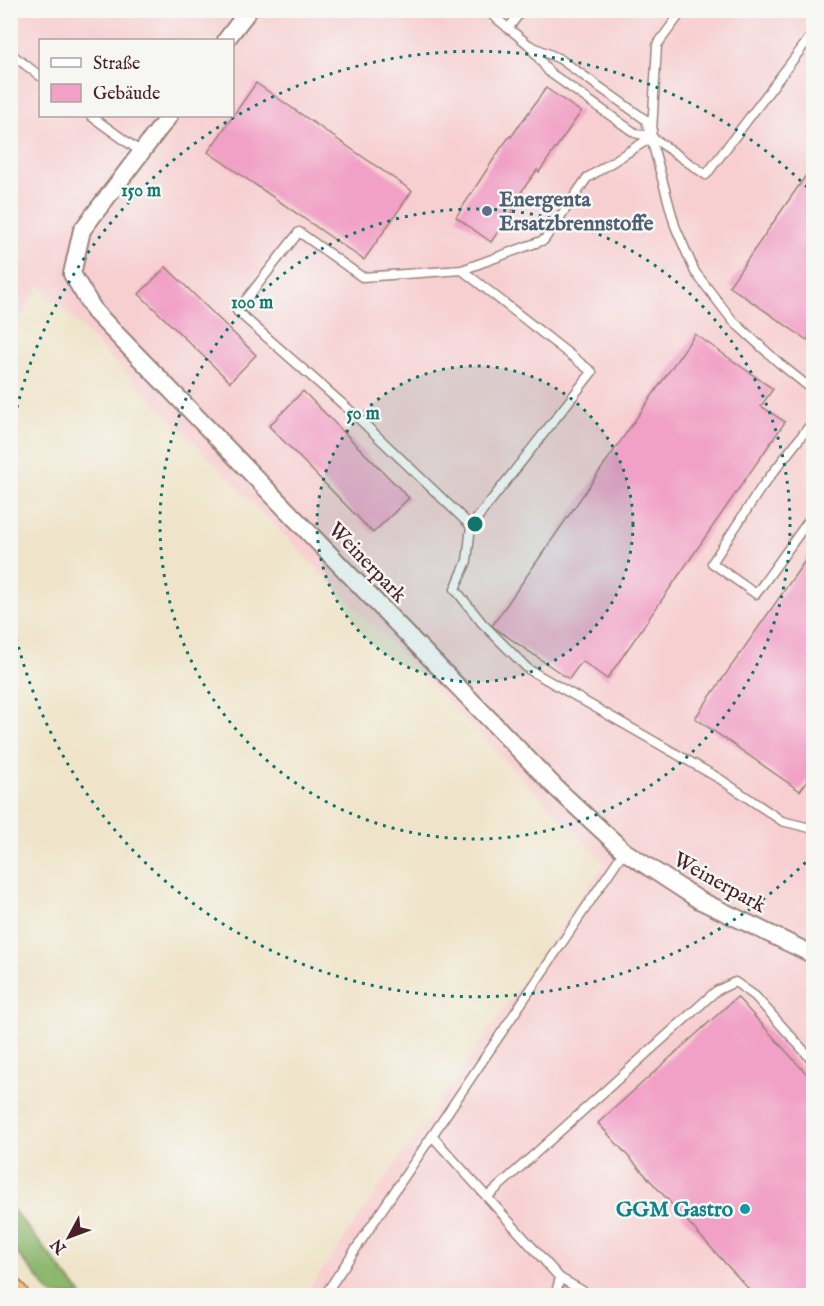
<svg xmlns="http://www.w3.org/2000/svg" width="824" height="1306" font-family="'IM FELL English',serif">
<rect width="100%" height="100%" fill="#f6f6f2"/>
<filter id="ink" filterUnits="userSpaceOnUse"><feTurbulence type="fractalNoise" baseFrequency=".0167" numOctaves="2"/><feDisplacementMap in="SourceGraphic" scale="12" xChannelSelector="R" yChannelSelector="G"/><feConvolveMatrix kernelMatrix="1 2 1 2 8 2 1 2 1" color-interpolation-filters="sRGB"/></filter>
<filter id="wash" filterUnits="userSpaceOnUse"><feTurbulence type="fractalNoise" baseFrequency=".008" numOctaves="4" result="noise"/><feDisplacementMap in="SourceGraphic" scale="24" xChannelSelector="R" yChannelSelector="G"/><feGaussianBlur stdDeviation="1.35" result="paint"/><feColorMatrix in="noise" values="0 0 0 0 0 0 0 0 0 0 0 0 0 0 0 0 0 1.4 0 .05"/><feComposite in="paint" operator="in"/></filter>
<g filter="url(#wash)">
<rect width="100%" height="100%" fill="#efe4c9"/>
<!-- built -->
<path fill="#f7cfd1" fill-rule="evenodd" d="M11,11H813V1295H305L605,863L40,285L11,332ZM40,40H232V116H40Z"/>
<!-- forest -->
<path fill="#8db76e" stroke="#6c6b4c" stroke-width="1.5" d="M10,1207H11L82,1295H52L11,1246Z"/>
<g id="blocks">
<!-- building -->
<g fill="#f1a0c6">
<path d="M256,83L412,191L364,260L208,152Z"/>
<path d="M546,88L581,112L539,172L537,170L521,192L524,194L491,242L456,217L501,148L510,136L511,137Z"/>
<path d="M814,164V330L807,340L729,286Z"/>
<path d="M166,267L256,355L230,382L139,294Z"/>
<path d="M695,334L773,389L761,406L785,422L607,679L582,661L569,679L492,626Z"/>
<path d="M303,391L409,498L373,533L269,426Z"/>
<path d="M814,548V772L800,791L695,718Z"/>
<path d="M737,997L814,1082V1296H755L598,1123Z"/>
</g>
</g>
</g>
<g filter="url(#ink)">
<use href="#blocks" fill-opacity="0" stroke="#9c827a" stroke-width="1.5"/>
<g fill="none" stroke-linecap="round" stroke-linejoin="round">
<defs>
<g id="service">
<path d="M486,10L529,45L560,59L646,120L675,226L695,272L733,321L779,363L814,391"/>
<path d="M508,29L522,10"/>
<path d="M529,45L549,72L635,133L652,137L706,175L814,32"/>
<path d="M10,53L40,76"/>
<path d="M91,116L141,152"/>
<path d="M652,131L657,45L683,10"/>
<path d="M462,270L592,372L471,526L354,414L237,311L299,232L362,277L462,270L544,240L587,178L652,137"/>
<path d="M814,420L761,488L712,563L756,594L814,513"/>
<path d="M471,526L467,561L455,589L482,623L528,669L720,779L782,821L814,829"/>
<path d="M432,1136L560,1278L592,1296"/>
<path d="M487,1197L716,991L735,982L755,996L814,1062"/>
<path d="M324,1296L624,851"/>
<path d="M555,1296L560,1278"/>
</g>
<g id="minor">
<path d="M226,40L249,10"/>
<path d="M169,116L82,230L72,274L95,312L556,788L624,851L699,900L814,955"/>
</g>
<path id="trunk" d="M10,1292L14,1296"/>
</defs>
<!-- service casing -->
<use href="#service" stroke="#9c827a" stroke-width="11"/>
<!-- minor casing -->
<use href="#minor" stroke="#9c827a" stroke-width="20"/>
<!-- trunk casing -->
<use href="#trunk" stroke="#9c827a" stroke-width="32"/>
<!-- service -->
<use href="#service" stroke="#fff" stroke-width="8"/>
<!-- minor -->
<use href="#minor" stroke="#fff" stroke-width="16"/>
<!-- trunk -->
<use href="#trunk" stroke="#febc70" stroke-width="28"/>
</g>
</g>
<!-- distance rings -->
<circle cx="475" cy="524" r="158" fill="#0f766e" fill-opacity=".12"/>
<g fill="none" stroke="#0f766e" stroke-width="3" stroke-dasharray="3 6">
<circle cx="475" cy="524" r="158"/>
<circle cx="475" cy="524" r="315"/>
<path d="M812 856A473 473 0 0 1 11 614M11 434A473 473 0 0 1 812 192"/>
</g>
<!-- markers -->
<circle fill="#5c6f8a" stroke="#f6f6f2" stroke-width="2" cx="487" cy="211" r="6"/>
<circle fill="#0f9aa8" stroke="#f6f6f2" stroke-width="2" cx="745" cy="1209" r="6"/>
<g text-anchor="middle" stroke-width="5" stroke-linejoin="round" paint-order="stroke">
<!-- service labels -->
<g font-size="21" font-weight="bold" fill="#4e5e75" stroke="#f6f6f2" text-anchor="start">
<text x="499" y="206">Energenta<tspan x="499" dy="24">Ersatzbrennstoffe</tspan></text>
</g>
<!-- street labels -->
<g font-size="21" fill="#4a1f2b" stroke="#f6f6f2">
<text transform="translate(368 562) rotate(46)" y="7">Weinerpark</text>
<text transform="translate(720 882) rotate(29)" y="7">Weinerpark</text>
</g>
<!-- culture labels -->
<g font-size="21" font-weight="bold" fill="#0d838f" stroke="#f6f6f2" text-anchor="end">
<text x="733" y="1216">GGM Gastro</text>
</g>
</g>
<circle cx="475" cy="524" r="9" fill="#0f766e" stroke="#f6f6f2" stroke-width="3"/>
<g font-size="18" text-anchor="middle" font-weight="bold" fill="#0f766e" stroke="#f6f6f2" stroke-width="5" stroke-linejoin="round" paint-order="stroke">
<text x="141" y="196">150 m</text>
<text x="252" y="308">100 m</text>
<text x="363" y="419">50 m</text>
</g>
<!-- margin -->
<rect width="824" height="1306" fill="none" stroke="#f6f6f2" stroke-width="36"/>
<!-- legend -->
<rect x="39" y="39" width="195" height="78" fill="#f6f6f2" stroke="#b1a0a2" stroke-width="1.5"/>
<rect x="51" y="58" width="30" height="9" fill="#ffffff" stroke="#b1a0a2" stroke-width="1.5"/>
<text x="93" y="69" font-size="18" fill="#4a1f2b">Straße</text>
<rect x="51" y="84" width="30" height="18" fill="#f1a0c6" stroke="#b1a0a2" stroke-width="1.5"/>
<text x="93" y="99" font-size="18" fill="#4a1f2b">Gebäude</text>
<!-- north arrow -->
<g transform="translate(69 1237) rotate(229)" stroke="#f6f6f2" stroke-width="4.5" paint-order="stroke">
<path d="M0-4.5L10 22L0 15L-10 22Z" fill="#4a1f2b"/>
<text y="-9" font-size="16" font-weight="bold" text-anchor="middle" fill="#4a1f2b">N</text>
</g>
</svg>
